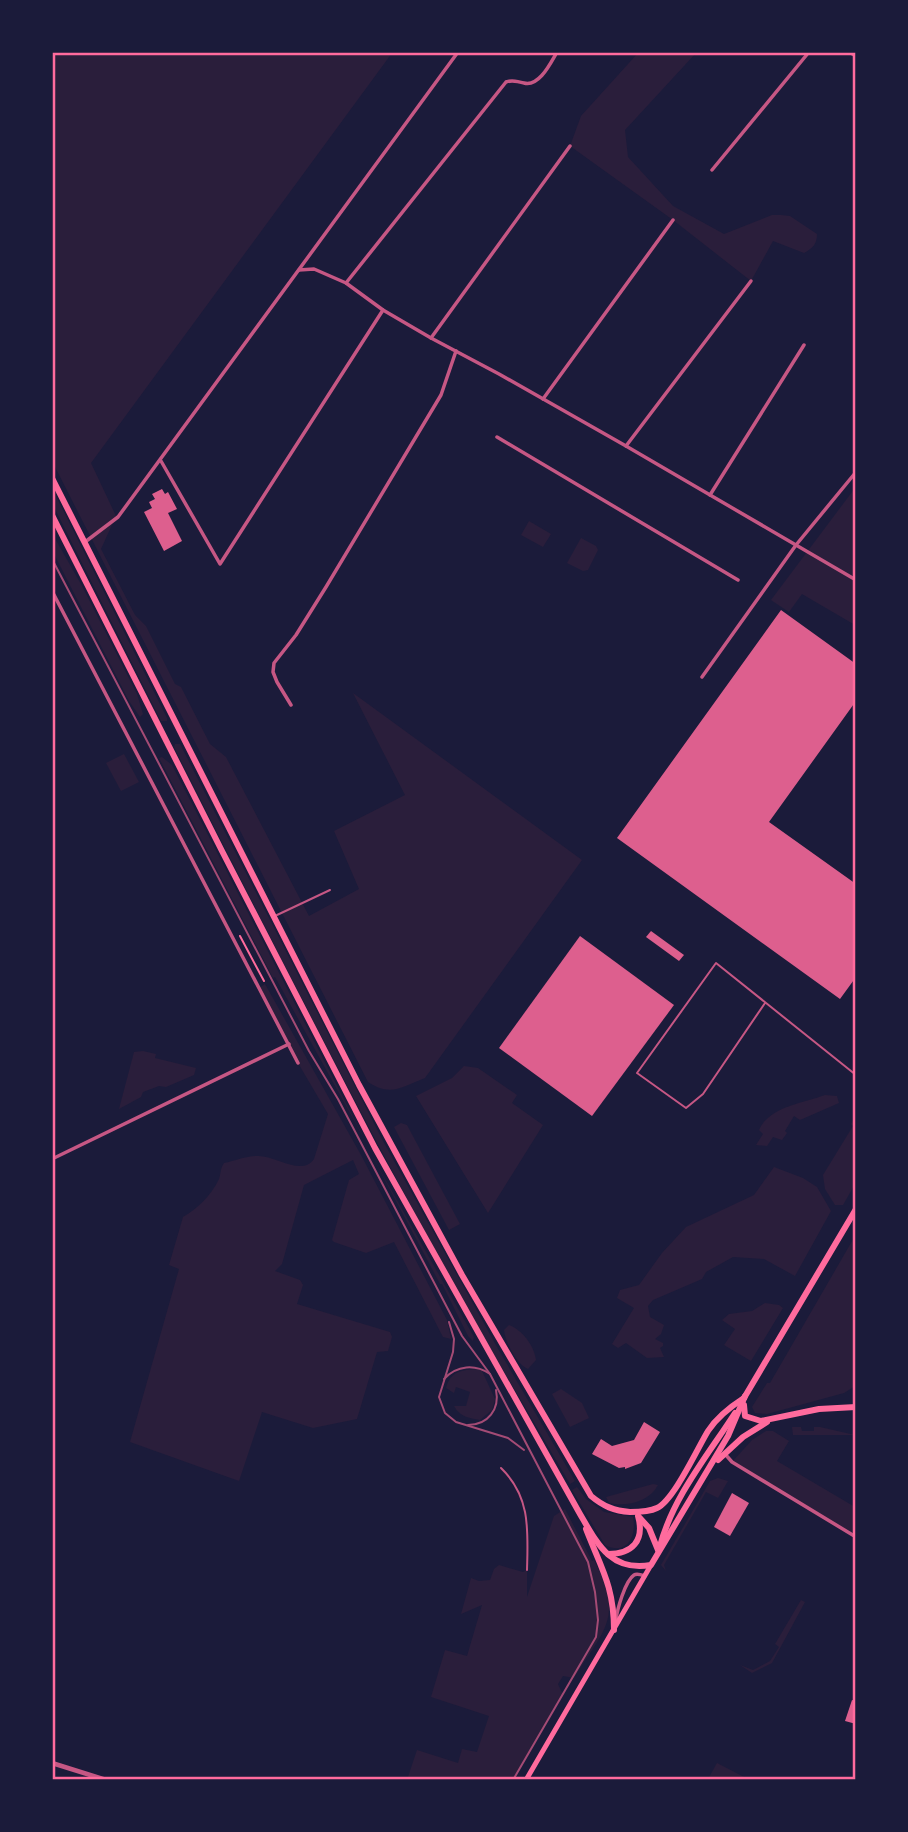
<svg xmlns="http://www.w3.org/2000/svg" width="908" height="1832" font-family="Bitter,serif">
<rect width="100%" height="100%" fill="#1b1b3a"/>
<!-- green -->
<g fill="#2a1e3b">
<path d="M53,53H392L91,463L116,516L101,549L135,615L146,626L175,684L181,687L210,744L226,757L309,916L359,889L334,831L405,795L353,693L582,860L425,1078C401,1087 391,1097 368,1082L53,463Z"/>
<path d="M638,53H696L625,130L628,157L673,206L724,234L772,215H781L790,216L817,234C817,244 813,248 804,253L773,241L751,281L673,220L570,146L581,116Z"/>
<path d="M855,488V625L802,594L789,612L771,600Z"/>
<path d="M53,490L167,718V721H161L53,505Z"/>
<path d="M529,521L551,534L543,547L521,535Z"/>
<path d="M53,535L82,586L137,694L143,714L140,717L129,701L53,552Z"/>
<path d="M581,538L596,546L598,550L588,570L583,571L567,563Z"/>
<path d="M175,744H180L383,1141L497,1347L575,1481L570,1484C530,1415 489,1348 450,1278C354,1103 264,926 174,747Z"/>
<path d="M124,754L139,782L121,791L106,763Z"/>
<path d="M162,757L172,765L367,1144L275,977L273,978L159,758Z"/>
<path d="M265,984L361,1155L447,1320L451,1339L443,1337L394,1242L366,1253L334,1242L332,1240L349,1180L359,1174L353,1160L304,1185L282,1264L275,1271L300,1280L303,1285L297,1304L390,1332L392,1337L388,1351L377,1352L357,1419L313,1428L262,1412L239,1481L130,1442L179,1269L169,1265L183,1217C198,1208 211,1196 219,1179C221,1173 220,1169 224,1163C235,1161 246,1156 257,1156C275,1155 302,1177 314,1159L328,1114L298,1063L259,988Z"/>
<path d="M143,1051L156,1054L155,1058L196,1068L194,1075L166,1087L159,1086L143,1092L141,1097L119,1109L134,1052Z"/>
<path d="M464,1066L478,1068L517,1095L512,1103L543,1125L488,1213L416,1096L452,1078Z"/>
<path d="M825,1095L837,1096L839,1103L800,1120L794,1116L785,1131L787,1133L782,1140L773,1137L767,1146L756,1145L763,1134L759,1130C769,1107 803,1103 825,1095Z"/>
<path d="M855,1117V1184L843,1205H835L825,1189L823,1175L853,1126L851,1124Z"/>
<path d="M401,1123L407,1125L460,1224L449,1230L394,1127Z"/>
<path d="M371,1154L474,1337L473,1341L468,1336L442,1284H440Z"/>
<path d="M774,1167L803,1178L817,1187L831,1211L795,1276L764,1259L733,1257L706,1272L702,1279L653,1300L648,1306L650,1317L664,1325L661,1334L655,1339L663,1343V1346L660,1348L664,1357L647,1358L626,1343L618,1348L612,1344L634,1308L617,1298L620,1290L639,1285L662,1253L686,1227L754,1195Z"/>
<path d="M855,1236V1386L844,1393L767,1414L755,1413L752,1407L767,1383H770Z"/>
<path d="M765,1303L779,1305L783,1308L751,1361L724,1345L735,1329L722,1320L729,1314L752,1311Z"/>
<path d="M509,1325C522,1330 534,1345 536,1360L528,1369C517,1365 505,1342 504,1330Z"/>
<path d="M478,1369L482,1371L495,1399L492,1410L480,1420C469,1418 460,1417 454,1406H466L470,1392L456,1387L454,1393L446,1388C451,1371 461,1370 478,1369Z"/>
<path d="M561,1389L582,1403L589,1418L570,1427L552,1394Z"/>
<path d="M792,1427H801L802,1431H814V1427H820L855,1435H793Z"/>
<path d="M766,1431H773L789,1441L777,1461L855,1507V1537L732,1462L752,1440Z"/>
<path d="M718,1478L728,1481L718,1498L706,1492L664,1565L666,1571L661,1565L710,1481Z"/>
<path d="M653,1484L658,1485C649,1502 626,1507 609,1503L606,1497Z"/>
<path d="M577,1487L586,1499L604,1512L633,1517C637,1536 627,1556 605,1545L572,1490Z"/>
<path d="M565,1509L592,1561L594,1560C624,1618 605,1628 574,1678L563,1676L558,1684L563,1695L513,1779L407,1780L417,1750L458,1763L462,1749L477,1752L489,1716L431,1697L445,1650L467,1656L482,1605L461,1614L471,1578L479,1581L490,1580L494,1569L499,1565L523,1572L527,1570V1597L554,1516Z"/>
<path d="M801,1600L805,1602L772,1663L752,1673L740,1665L753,1670L770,1661L779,1647L775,1644Z"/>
<path d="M717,1763L748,1779H708Z"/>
</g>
<!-- building -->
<g fill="#dd5f8e">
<path d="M162,489L165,494L168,492L177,509L168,513L182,541L164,551L144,512L152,508L149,502L155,499L152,494Z"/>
<path d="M781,610L856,664V701L769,822L856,884V977L840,999L617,838Z"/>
<path d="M651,931L684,955L679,961L646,937Z"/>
<path d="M580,936L674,1005L592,1116L499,1048Z"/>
<path d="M644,1422L660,1432L641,1463L625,1469V1467L619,1468L592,1454L601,1439L612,1446L634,1440Z"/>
<path d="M732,1493L749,1503L730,1536L714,1527Z"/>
<path d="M852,1700L856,1701V1724L845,1721Z"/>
</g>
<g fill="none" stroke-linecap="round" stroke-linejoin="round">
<!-- path -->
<path stroke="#ff6b9d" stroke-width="2" d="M240,936L264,981"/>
<!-- service -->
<g stroke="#c65784" stroke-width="2">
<path d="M277,915L330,890"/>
<path d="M765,1003L703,1094L686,1108L637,1073L716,963L856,1075"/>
<path d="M501,1468C531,1497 528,1531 527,1570"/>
</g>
<!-- minor -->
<g stroke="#c65784" stroke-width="3.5">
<path d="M849,52L856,56"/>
<path d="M712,170L809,52"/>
<path d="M299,270L314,269L346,283L383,310L431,338L499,374L626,446L856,580"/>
<path d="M346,283L506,82C514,79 516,82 524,83C539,87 550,64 557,52"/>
<path d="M431,338L570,146"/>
<path d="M543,399L673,220"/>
<path d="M497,437L738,580"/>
<path d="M626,446L751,281"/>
<path d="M161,461L220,564L383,310"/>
<path d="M710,495L804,345"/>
<path d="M85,542L118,517L458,52"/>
<path d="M52,591L298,1063"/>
<path d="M702,677L796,545L856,472"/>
<path d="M291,705L277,682L273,672L274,663L296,635L326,587L441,395L456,351"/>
<path d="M52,1159L289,1044"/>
<path d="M725,1454L732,1462L856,1537"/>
<path d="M616,1620C617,1610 625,1581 634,1575C637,1573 642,1575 645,1576"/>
</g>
<!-- tertiary -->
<path stroke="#c65784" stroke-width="4.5" d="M52,1763L106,1780"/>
<!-- primary -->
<path stroke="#ff6b9d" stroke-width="5" d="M526,1780L651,1565"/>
<!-- trunk -->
<g stroke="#ff6b9d" stroke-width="6">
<path d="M52,478L359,1085L462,1275L591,1496C603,1506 614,1511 630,1512C639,1512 649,1512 657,1508C674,1500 697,1449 708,1431C717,1417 730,1407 744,1398"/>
<path d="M52,515L222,851L375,1148L580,1514C598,1545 611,1572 651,1565L728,1436L745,1396"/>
<path d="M744,1398L856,1209"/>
<path d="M744,1405L745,1416L761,1421L819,1409L856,1407"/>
<path d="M718,1460L743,1437L767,1422"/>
<path d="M639,1517L649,1528L658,1550"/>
<path d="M586,1529C601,1568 614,1586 614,1630"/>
<path d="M660,1546C673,1497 708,1455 735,1413"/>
<path d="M608,1554C632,1554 645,1541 638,1516"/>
</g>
<!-- tram -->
<g stroke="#a44b75" stroke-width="2">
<path d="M52,559L309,1051L338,1099L462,1336L490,1374L588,1562L595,1592L598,1620L596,1637L513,1780"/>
<path d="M449,1322L454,1339L453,1352L439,1397L445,1413L456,1422L508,1438L524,1450"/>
<path d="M444,1379C457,1365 475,1364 490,1374"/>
<path d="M468,1425C488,1425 500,1409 496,1390"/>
</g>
</g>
<!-- border -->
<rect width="908" height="1832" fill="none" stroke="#1b1b3a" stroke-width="108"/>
<rect x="54" y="54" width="800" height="1724" fill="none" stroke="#ff6b9d" stroke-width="2.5"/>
</svg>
